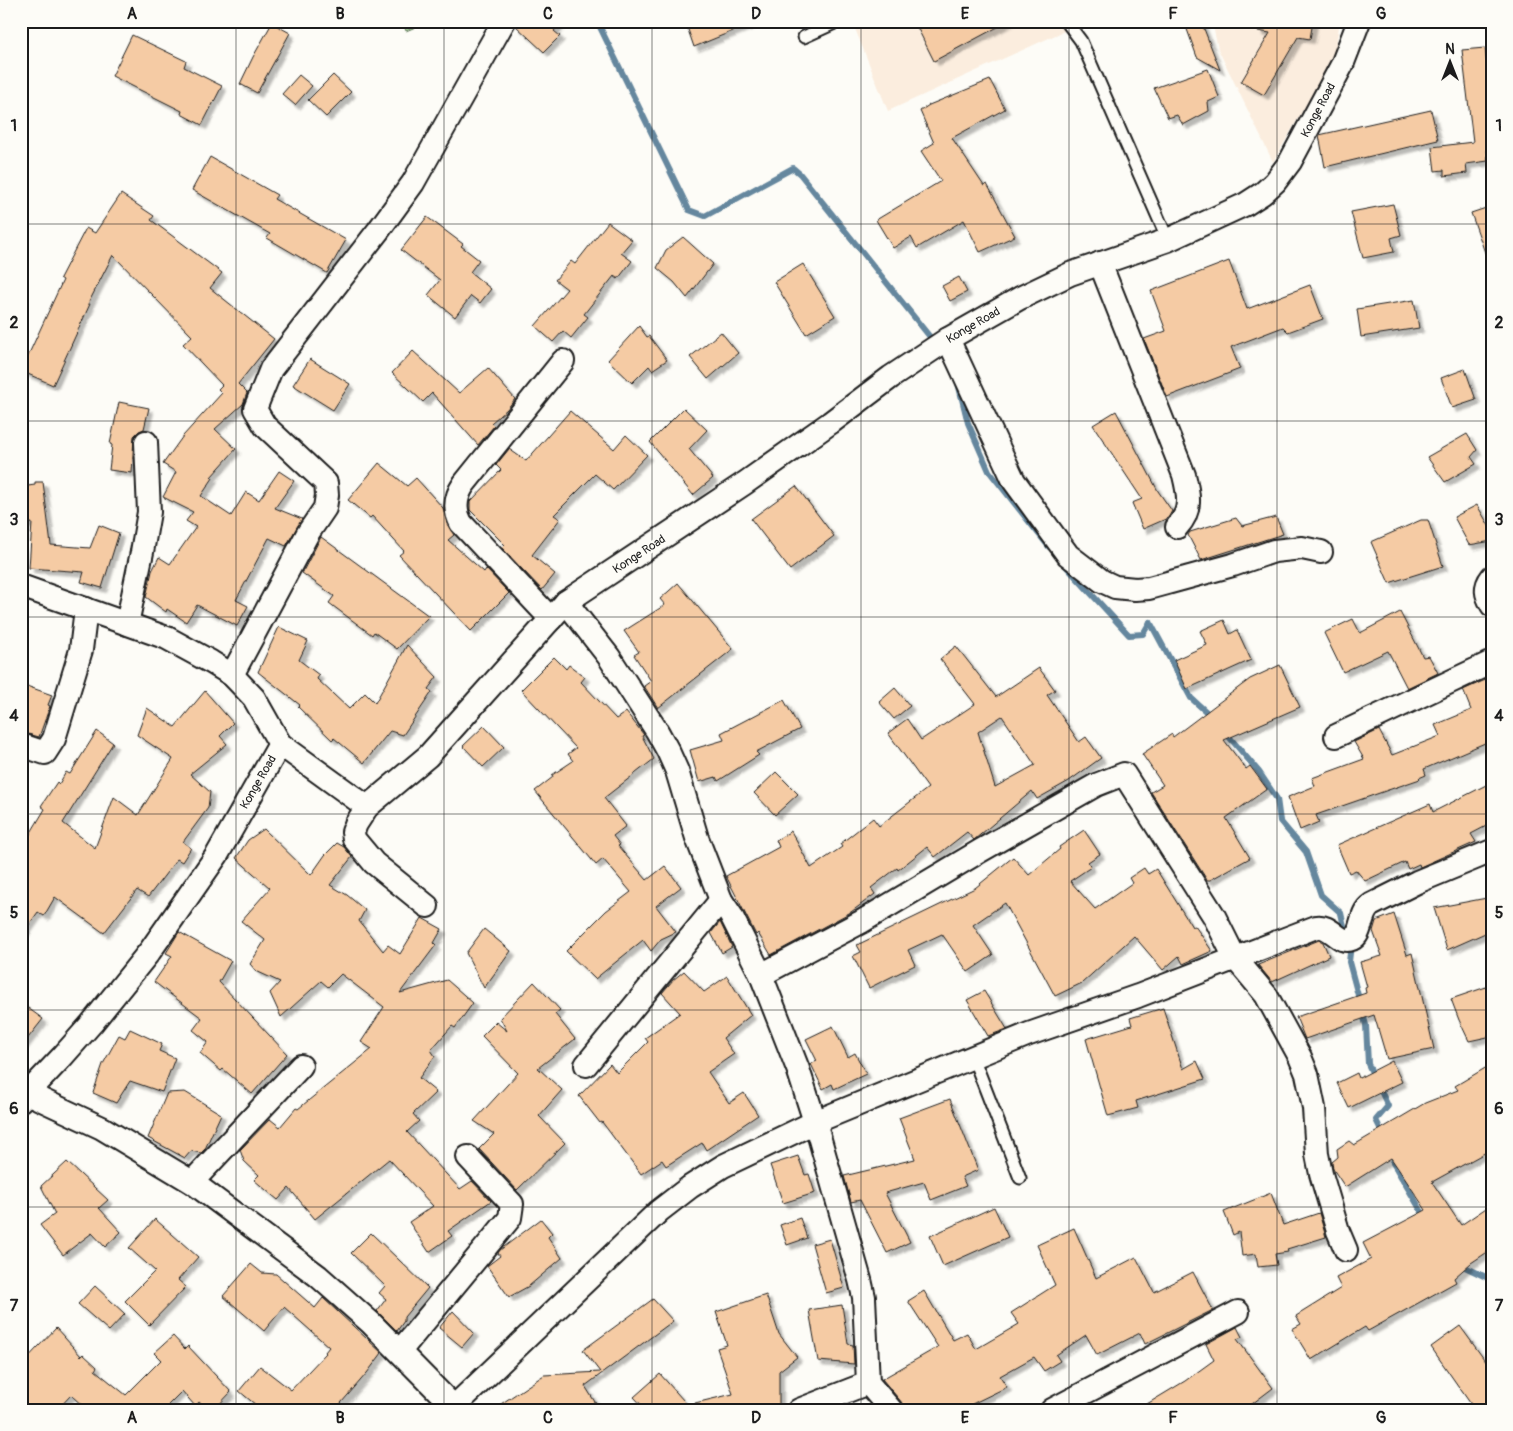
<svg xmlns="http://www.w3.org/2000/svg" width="1513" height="1431" font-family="Pangolin,sans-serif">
<defs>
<pattern id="wetland-marsh" width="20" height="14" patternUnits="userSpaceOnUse" patternTransform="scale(1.25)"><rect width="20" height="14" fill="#a7d899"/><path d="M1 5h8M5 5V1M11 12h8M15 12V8" fill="none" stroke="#8fb983"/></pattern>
<filter id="shadow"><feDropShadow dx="4.5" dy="4.5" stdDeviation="1" flood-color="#0004"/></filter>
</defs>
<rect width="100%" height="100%" fill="#fdfcf7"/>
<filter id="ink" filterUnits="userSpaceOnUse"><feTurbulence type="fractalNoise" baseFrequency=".02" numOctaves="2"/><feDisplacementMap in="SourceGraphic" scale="10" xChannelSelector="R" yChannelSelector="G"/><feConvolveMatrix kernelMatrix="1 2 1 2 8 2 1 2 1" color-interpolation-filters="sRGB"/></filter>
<g filter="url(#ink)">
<!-- built -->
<g fill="#fbedde">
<path d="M852,21H1069L1071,28L888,111Z"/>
<path d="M1212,21H1340L1334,57L1273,162L1218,49Z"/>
</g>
<!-- wetland -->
<path fill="url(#wetland-marsh)" stroke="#627a5a" d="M402,21H430L406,31Z"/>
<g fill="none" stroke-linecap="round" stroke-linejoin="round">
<!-- stream -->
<g stroke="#65879e" stroke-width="6">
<path d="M597,21L689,210L705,216L793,168L800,174L930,337"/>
<path d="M958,383L968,423L989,471L1049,547"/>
<path d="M1064,564L1129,635L1143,634L1150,622"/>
<path d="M1150,622L1191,698L1212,717"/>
<path d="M1225,732L1259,772L1277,799L1280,821L1306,852L1321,895L1341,913L1350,953L1349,962L1366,1025L1368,1064L1388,1106L1376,1120L1384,1136"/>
<path d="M1393,1154L1395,1156L1393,1163L1426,1219"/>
<path d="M1461,1264L1465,1267L1488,1278"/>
</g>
</g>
<!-- building -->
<g fill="#f5cba4" stroke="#1c1c1c" fill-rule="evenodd" filter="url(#shadow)">
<path d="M517,21H562L554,31L560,36L544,52L516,26Z"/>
<path d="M685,21H755V22L694,47Z"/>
<path d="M914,21H1009L934,61Z"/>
<path d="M1184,21H1201L1220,70L1197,57Z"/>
<path d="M1259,21H1313L1310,39L1298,37L1264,95L1241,82L1270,33L1258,31Z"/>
<path d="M272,23L290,33L257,93L240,84L253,57Z"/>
<path d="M132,35L186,61L184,67L222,86L202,125L181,114L182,111L112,76Z"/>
<path d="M1485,48L1488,75L1492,74V148H1487L1488,161L1466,164L1467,173L1444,176V170L1435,171L1432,147L1473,142L1462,50Z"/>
<path d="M1208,69L1219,97L1208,102L1209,111L1183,125L1177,115L1168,118L1154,88Z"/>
<path d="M299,75L312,86L295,105L282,94Z"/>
<path d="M333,75L351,92L326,117L308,100Z"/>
<path d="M990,80L1005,109L952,138L984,186L987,184L1015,236L980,252L964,220L917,248L911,237L893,248L876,220L941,181L921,151L934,143L920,111L929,105Z"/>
<path d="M1431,110L1438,140L1325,167L1319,135Z"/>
<path d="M210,157L277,195L274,199L346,240L327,273L267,238L270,234L192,190Z"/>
<path d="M121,194L154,216L151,220L222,273L210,288L274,339L238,384L247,393L243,404L215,429L236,449L211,477L213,478L201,496L231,516L246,492L259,500L279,471L294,481L275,508L302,519L286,546L269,538L236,600L248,606L237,626L197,605L186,622L167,609L166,612L146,597L152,571L159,557L170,564L196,527L186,521L193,512L163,497L176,472L163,464L183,436L222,393L218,389L222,385L183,344L192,336L113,255L88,304H90L53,385L21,371L63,280L60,278L86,228L95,233Z"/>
<path d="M1393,204L1401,235L1391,238L1394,252L1363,258L1351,212Z"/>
<path d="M1492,206V264H1489L1471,213Z"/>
<path d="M427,217L463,244L461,246L479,260L470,272L491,289L480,303L471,296L455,317L428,295L440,280L401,250Z"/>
<path d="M608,222L632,240L621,253L632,261L618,279L614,276L584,314L588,317L571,338L563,331L553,342L535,326L567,289L555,280L571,261L575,264Z"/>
<path d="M683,237L713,264L687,298L674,282L657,268L666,250Z"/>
<path d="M1229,261L1247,309L1310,285L1323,319L1288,332L1283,327L1231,347L1240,369L1167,397L1144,339L1166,331L1151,291Z"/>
<path d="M803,264L835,316L806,334L774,282Z"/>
<path d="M959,277L967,292L950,301L942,286Z"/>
<path d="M1414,300L1419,328L1361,337L1357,309Z"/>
<path d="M639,326L647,337L649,336L667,360L652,370L649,366L632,383L608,360Z"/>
<path d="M721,332L738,353L708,379L690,357Z"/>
<path d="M413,351L459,393L488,368L515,399L507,409L491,423L494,426L478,445L432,393L423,402L392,373Z"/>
<path d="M310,359L350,384L333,410L293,385Z"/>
<path d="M1465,369L1476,400L1452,408L1441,378Z"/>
<path d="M119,402L149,408L144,429L139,431L134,436L132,473L109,470L112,445L110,444Z"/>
<path d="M684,408L707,430L689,449L713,478L693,495L650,442Z"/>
<path d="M570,411L614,449L626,435L647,455L613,490L595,474L554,515L560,519L532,555L555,574L542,590L502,548L505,545L470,510V502L501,470L496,465L509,449L526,461Z"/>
<path d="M1116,411L1158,491L1172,511L1168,518L1143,529L1132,503L1142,499L1093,425Z"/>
<path d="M1467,434L1477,450L1471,457L1476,464L1445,482L1427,457Z"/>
<path d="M379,463L407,486L416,478L443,508L447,524L454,535L448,540L484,572L486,569L509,593L471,631L399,555L404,551L372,516L370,518L348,500Z"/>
<path d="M35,482H43L51,545L90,548L99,525L119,533L102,588L81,582L84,572L29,568L32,523L21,524V487L35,485Z"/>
<path d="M796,486L834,536L790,570L751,519Z"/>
<path d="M1477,505L1492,531V541L1469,545L1454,517Z"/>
<path d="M1276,517L1283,534L1201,560L1188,535L1190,532L1236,518L1242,526Z"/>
<path d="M1421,520H1428L1443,566L1389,583L1371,542Z"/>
<path d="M321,537L429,616L397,649L374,632L372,635L329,603L334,596L302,573Z"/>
<path d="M678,583L733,649L658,708L644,686L651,681L634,655L639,652L624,631L665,605L660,599Z"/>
<path d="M1400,612L1423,657L1429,656L1438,673L1407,688L1388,651L1343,672L1324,633L1353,619L1360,633Z"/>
<path d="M1224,620L1230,634L1237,630L1251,660L1187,689L1174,660L1207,645L1200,631Z"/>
<path d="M279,627L308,641L299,660L319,675L317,679L349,709L365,693L375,703L407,645L437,677L428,689L432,692L403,735L390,731L364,763L334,738L332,740L298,707L300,705L258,672Z"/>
<path d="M956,646L996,697L1039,668L1055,690L1047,695L1079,742L1086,737L1101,758L1069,781L1037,799L1032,791L974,840L967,832L935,857L927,847L898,870L897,868L871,888L875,894L851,912L771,955L758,933L756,935L726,876L779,847L776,840L791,831L811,868L842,847L840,844L873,818L879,826L928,788L888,733L907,719L921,740L975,704L940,659ZM1002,716L1035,765L995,787L978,732Z"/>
<path d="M554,657L566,669L569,665L585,677L581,682L616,719L626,712L644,735L642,736L654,759L604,798L626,826L613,836L620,845L618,846L647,880L665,866L681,887L656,906L676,932L661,939L651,951L643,940L595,979L566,951L606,911L631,892L603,859L596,865L535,791L553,777L552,775L573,761L568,754L576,748L521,690Z"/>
<path d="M1280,665L1300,707L1224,740L1246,769L1250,766L1267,789L1226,818L1250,858L1210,880H1207L1151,792L1163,785L1142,754L1172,734L1173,737L1250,679Z"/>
<path d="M1492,677V740L1424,769L1426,775L1419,778L1420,779L1316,815L1319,822L1300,830L1288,797L1315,786L1312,778L1364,759L1354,742L1379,730L1392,755L1440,736L1435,725L1471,710L1463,690Z"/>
<path d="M21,684L52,695L48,705L50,706L39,737L21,732Z"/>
<path d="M895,688L910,706L894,719L879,702Z"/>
<path d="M205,691L233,723L220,736L227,744L190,774L210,792L208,808L183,842L191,848L182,862L177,859L148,897L137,890L104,933L55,897L44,916L38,912L21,936V849L45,809L41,806L57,782L59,784L66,772L70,774L97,731L113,743L63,823L95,848L114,797L138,815L173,759L137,735L147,708L175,727Z"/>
<path d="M784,700L800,729L756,752L759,755L718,781L716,777L699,782L690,750L724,740L721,733Z"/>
<path d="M484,726L504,747L483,767L463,746Z"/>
<path d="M776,772L798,794L775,815L754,793Z"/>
<path d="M1492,782V823L1471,834L1476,842L1420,867L1419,864L1408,869L1405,862L1365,881L1356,870L1349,873L1337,845L1430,804L1433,812Z"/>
<path d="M264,829L311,875L325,855L337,843L344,847L352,857L330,885L347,895L365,910L359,921L383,951L388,945L400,954L422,918L442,929L434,943L436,945L400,993L447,980L473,1003L455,1028L452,1026L431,1050L435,1056L419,1078L436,1092L413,1114L419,1121L407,1132L460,1189L472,1181L491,1201L448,1231L452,1236L429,1252L409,1222L433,1206L389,1159L315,1219L289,1188L278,1200L254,1180L259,1175L244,1161L240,1150L270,1119L280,1127L296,1108L298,1109L372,1049L361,1042L384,1007L341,974L328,987L321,981L281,1017L270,993L280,982L256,971L250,964L265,940L241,921L270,888L236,858L248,840Z"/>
<path d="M1084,830L1100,854L1088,862L1091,867L1070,881L1095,909L1132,883L1129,878L1144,868L1148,874L1156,869L1192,927L1195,926L1212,951L1183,964L1179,956L1163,970L1134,936L1082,983L1055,996L1005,903L973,925L993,955L968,972L942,934L908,950L915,965L869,988L853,956L861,952L857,945L975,888L1013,857L1029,875L1060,849L1059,847Z"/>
<path d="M1492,897V930L1447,950L1434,908Z"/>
<path d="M1394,914L1407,955L1412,953L1434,1049L1387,1059L1374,1015L1305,1039L1296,1017L1366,993L1365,988L1367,987L1360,962L1382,956L1373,931L1376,921Z"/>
<path d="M720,922L732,947L722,953L711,933Z"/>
<path d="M484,929L511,951L484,988L466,953Z"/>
<path d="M179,932L231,961L219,982L287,1054L252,1094L223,1069L221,1071L200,1053L208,1042L193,1030L202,1018L154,982L172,956L166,953Z"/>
<path d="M1319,940L1323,942L1329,956L1272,982L1258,965Z"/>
<path d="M684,971L704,992L727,976L751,1015L723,1038L734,1054L708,1072L729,1103L744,1093L758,1115L706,1150L702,1143L666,1166L662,1160L641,1174L602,1122L600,1123L579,1096L610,1064L617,1073L648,1042L645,1038L680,1013L662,993L673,980Z"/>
<path d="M534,982L560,1010L555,1014L575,1039L538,1068L562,1090L539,1116L565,1143L517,1190L479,1149L494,1134L474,1121L518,1073L482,1036L496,1022L507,1031L500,1018Z"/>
<path d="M1492,985V1036L1469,1041L1459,1020L1451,999Z"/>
<path d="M984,991L1007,1029L988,1036L967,1000Z"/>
<path d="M21,1003L43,1019L21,1047Z"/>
<path d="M1163,1008L1183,1069L1197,1061L1205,1079L1136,1101L1138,1108L1108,1116L1086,1039L1132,1025L1130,1018Z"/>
<path d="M833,1026L848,1057L855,1053L866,1074L834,1089L832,1084L823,1089L811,1064L817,1061L806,1039Z"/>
<path d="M130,1029L162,1044L159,1051L175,1058L162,1092L130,1081L116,1103L93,1093L103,1064L119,1035L125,1038Z"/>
<path d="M1392,1061L1402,1082L1349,1108L1337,1083L1357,1073L1359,1078Z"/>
<path d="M1492,1064V1149L1432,1182L1461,1225L1492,1204V1249L1471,1263L1454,1278L1456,1282L1368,1331L1365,1327L1311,1360L1292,1329L1301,1324L1296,1316L1341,1288L1336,1278L1371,1259L1363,1243L1426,1210L1391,1158L1345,1187L1333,1169L1332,1162L1338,1157L1337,1149L1349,1141L1354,1145L1425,1103L1458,1090L1455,1086Z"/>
<path d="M185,1092L221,1114L205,1149L201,1153L191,1151L185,1158L148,1138L167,1093Z"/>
<path d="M950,1099L978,1170L962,1177L966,1186L931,1200L924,1182L885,1193L910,1242L887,1253L860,1200L851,1202L844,1176L915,1159L899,1118Z"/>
<path d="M798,1156L805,1175L809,1174L815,1193L783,1203L770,1165Z"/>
<path d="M67,1162L108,1200L99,1208L121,1232L105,1247L92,1233L63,1255L40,1225L55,1214L41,1186Z"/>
<path d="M1271,1193L1283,1225L1319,1213L1326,1237L1287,1249L1288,1252L1275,1254L1277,1265L1258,1267L1256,1254L1242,1256L1239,1232L1233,1235L1224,1212Z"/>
<path d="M994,1207L1008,1237L943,1266L930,1236Z"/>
<path d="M800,1218L807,1238L787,1245L780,1225Z"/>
<path d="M155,1219L198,1257L178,1280L186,1287L149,1325L125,1301L155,1271L129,1248Z"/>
<path d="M541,1219L552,1233L548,1237L562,1258L529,1286L509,1297L487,1266L500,1256L498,1253L500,1250Z"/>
<path d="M1074,1228L1096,1278L1136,1257L1154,1292L1193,1272L1213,1310L1145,1344L1140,1333L1097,1355L1086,1335L1056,1355L1060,1361L1044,1371L1034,1357L1000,1376L1007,1387L972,1404L976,1410H908L882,1379L938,1347L908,1301L924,1291L953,1340L967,1333L976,1349L1019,1324L1011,1313L1055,1285L1037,1245Z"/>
<path d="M371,1233L428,1288L404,1317V1321L397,1331L377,1311L386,1299L379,1293L385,1286L351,1253Z"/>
<path d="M830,1239L844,1288L826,1293L812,1244Z"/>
<path d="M251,1264L262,1273L276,1274L315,1308L323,1298L382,1353L367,1373L335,1410H262L239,1391L260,1366L291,1390L326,1353L325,1352L329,1347L284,1307L264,1331L223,1296Z"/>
<path d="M95,1286L125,1314L109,1331L78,1304Z"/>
<path d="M766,1295L779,1334L797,1357L779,1371V1409H696L695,1403L733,1394L717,1348L727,1345L716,1312Z"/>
<path d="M653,1299L673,1321L585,1386L600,1410H492L544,1375L600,1372L583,1350Z"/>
<path d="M842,1305L848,1344L853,1345L854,1364L818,1361L809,1310Z"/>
<path d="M453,1311L474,1333L462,1347L439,1328Z"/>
<path d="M1460,1326L1492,1370V1410H1475L1431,1347Z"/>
<path d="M1237,1327L1242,1337L1237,1339L1273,1388L1244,1410H1137L1185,1381L1214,1360L1206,1344Z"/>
<path d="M56,1328L81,1356L83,1354L97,1367L95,1370L126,1395L161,1360L154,1353L173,1336L185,1349L188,1346L231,1392L214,1410H208L199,1402L195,1406L182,1391L163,1410H87L71,1395L57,1410H21V1365Z"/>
<path d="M660,1374L692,1410H646L634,1397Z"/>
</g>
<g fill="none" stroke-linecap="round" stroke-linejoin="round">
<defs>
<g id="service">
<path d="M1066,21L1081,41L1168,240"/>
<path d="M804,37L839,21"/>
<path d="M973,1057L1020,1178"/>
</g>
<g id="minor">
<path d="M1100,263L1184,475C1189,495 1192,511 1177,527"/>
<path d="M948,339L1014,481L1068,555L1102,581L1115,587L1135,589L1149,588L1233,565L1274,551L1302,548L1321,552"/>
<path d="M1492,577C1484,587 1486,595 1492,605"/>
<path d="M21,586L167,638L211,662L232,675L254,698L280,744L367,807"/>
<path d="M566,602L609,657L657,731L668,751L677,771L697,838L721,900L731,915L761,975L798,1069L815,1122L860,1280L864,1297L868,1383L891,1410"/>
<path d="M551,619L461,523C454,510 455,497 464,484L563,361"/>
<path d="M127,624L142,552L149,512L146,442"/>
<path d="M232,675L308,533L325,508L327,495L326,483L265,426L255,409L271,369L378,231L413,183L504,21"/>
<path d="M1336,736L1492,662"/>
<path d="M21,745L45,753L54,739L81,650L86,609"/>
<path d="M427,906L374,863L354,839L353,832L356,824L367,807L428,756L566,602L745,483L830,423L891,377L948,339L1020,298L1070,274L1168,240L1246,204L1263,193L1275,182L1290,162L1342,65L1359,21"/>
<path d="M761,975L861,922L980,851L1096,785L1124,774L1214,916L1235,958L1266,995L1300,1057L1307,1074L1314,1108L1317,1154L1321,1174L1338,1231L1346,1250"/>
<path d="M586,1065L721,900"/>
<path d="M27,1093L102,1128L192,1182L318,1276L371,1323L457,1410"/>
<path d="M21,1100L62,1057L92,1023L150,951L217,855L280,744"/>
<path d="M192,1182L301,1066"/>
<path d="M400,1351L510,1218L512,1204L468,1157"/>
<path d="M455,1406L659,1211L690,1187L723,1166L815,1122L1029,1034L1138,996L1316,927C1332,924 1338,945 1352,939C1363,934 1359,913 1371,905L1417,882L1492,851"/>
<path d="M799,1410L868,1383"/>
<path d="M1052,1410L1238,1312"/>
</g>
</defs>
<!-- service casing -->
<use href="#service" stroke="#1c1c1c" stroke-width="15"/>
<!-- minor casing -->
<use href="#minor" stroke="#1c1c1c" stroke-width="26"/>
<!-- service -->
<use href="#service" stroke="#fdfcf7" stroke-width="11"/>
<!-- minor -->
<use href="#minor" stroke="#fdfcf7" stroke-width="22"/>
</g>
</g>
<!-- grid -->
<path fill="none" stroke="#1c1c1c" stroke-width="1" stroke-opacity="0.55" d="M236,21V1410M444,21V1410M652,21V1410M861,21V1410M1069,21V1410M1277,21V1410M21,224H1492M21,421H1492M21,617H1492M21,814H1492M21,1010H1492M21,1207H1492"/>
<g text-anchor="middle" stroke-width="5" stroke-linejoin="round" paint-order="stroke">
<!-- street labels -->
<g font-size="12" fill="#1c1c1c" stroke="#fdfcf7">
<text transform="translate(1318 110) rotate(-62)" y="4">Konge Road</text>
<text transform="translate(973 325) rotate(-30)" y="4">Konge Road</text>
<text transform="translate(639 554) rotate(-33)" y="4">Konge Road</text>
<text transform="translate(258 782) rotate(-60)" y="4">Konge Road</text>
</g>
</g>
<!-- margin -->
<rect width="1513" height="1431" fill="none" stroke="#fdfcf7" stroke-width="55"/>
<!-- north arrow -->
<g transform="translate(1450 62)" stroke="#fdfcf7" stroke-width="4" paint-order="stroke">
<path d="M0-4L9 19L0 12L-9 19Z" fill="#1c1c1c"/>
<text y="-8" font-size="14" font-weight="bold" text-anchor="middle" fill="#1c1c1c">N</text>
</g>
<rect x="28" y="28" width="1458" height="1376" fill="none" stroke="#1c1c1c" stroke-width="2"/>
<g font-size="16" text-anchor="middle" font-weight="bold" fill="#1c1c1c">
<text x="132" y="19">A</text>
<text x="340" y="19">B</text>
<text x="548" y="19">C</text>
<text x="756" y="19">D</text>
<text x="965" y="19">E</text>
<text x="1173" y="19">F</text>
<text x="1381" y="19">G</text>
<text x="14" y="131">1</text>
<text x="1499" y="131">1</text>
<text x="14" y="328">2</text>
<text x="1499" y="328">2</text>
<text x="14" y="525">3</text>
<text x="1499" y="525">3</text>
<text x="14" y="721">4</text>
<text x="1499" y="721">4</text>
<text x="14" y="918">5</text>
<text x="1499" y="918">5</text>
<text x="14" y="1114">6</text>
<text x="1499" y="1114">6</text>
<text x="14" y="1311">7</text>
<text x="1499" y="1311">7</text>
<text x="132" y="1423">A</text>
<text x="340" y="1423">B</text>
<text x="548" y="1423">C</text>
<text x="756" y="1423">D</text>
<text x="965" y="1423">E</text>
<text x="1173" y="1423">F</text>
<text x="1381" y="1423">G</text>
</g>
</svg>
